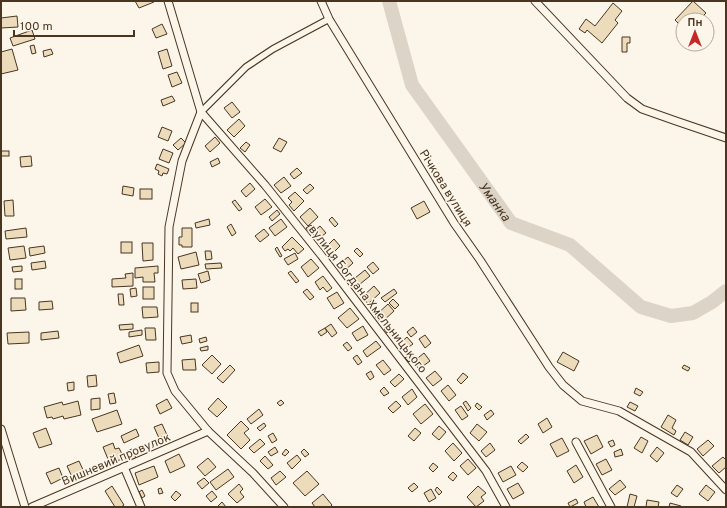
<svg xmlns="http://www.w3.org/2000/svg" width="727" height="508" font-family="Overpass,sans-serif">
<rect width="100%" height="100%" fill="#fbf6e9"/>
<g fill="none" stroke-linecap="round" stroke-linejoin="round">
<!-- river -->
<path stroke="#dcd4c6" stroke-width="14" id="s1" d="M389,1L412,85L511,223L570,245L641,307L671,316L693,313L712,302L726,291"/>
</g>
<!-- building -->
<g fill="#ecdcbc" stroke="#4a3520">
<path d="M135,1H153L154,2L139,8Z"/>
<path d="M693,1L706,13L699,20H683V28L675,20Z"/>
<path d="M613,3L622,11L615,20L618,23L602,43L587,30L585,33L579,29L586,19L595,26Z"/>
<path d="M17,16L18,27L1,28V18Z"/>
<path d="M162,24L167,34L156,38L152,29Z"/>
<path d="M32,30L35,39L13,46L10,38Z"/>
<path d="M622,37H630V43H627V52H622Z"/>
<path d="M34,45L36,53L32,54L30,46Z"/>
<path d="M12,49L18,70L1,74V52Z"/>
<path d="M51,49L53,54L44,57L43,51Z"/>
<path d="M167,49L172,66L163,69L158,52Z"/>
<path d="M177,72L182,83L172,87L168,75Z"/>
<path d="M172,96L175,101L163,106L161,100Z"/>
<path d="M232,102L240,112L232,118L224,108Z"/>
<path d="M239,119L245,126L234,137L227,130Z"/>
<path d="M162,127L172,131L168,141L158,137Z"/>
<path d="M215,137L220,143L210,152L205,146Z"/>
<path d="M181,138L186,143L178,150L173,145Z"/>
<path d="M279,138L287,142L281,152L273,148Z"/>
<path d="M246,142L250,145L245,152L240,148Z"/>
<path d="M163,149L173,153L169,163L159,159Z"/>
<rect x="1" y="151" width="8" height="5"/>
<path d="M31,156L32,166L21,167L20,157Z"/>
<path d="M218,158L220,163L212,167L210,162Z"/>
<path d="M157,164L169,169L167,174L163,173L162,176L158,174L159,171L155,169Z"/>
<path d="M297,168L302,173L294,179L290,174Z"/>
<path d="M284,177L291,186L281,193L274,185Z"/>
<path d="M250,183L255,189L246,197L241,191Z"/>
<path d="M310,184L314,188L307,194L303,190Z"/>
<path d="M123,186L134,188L133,196L122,194Z"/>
<rect x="140" y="189" width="12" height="10"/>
<path d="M295,192L304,201L294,211L289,205L292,202L288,198Z"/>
<path d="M265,199L272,207L261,215L255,207Z"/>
<path d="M13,200L14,216H5L4,201Z"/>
<path d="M235,200L242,209L239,211L232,202Z"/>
<path d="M424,201L430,212L417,219L411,208Z"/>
<path d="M310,208L318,217L308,226L300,217Z"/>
<path d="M277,210L280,214L272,221L269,217Z"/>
<path d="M332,217L338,224L335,227L329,220Z"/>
<path d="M209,219L210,225L196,228L195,223Z"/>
<path d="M281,219L287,227L275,236L269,228Z"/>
<path d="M231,224L236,233L232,236L227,227Z"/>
<path d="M311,225L314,229L309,232L306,228Z"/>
<path d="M320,226L326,233L318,239L312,233Z"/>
<path d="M26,228L27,237L6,239L5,231Z"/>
<path d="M182,228H192V247H182V245H179V237H182Z"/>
<path d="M264,229L269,235L260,242L255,236Z"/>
<path d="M292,237L304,249L298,254L293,248L290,251L288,249L285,251L282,247Z"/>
<path d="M334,239L340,246L331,255L325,248Z"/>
<rect x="121" y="242" width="11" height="11"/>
<path d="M142,243H153V260L143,261Z"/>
<path d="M24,246L26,258L10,260L8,248Z"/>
<path d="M44,246L45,253L30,256L29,248Z"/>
<path d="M277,247L282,256L280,257L275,249Z"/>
<path d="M357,248L363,254L360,257L354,251Z"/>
<path d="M205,251H211L212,259L206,260Z"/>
<path d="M196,252L199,265L181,269L178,257Z"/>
<path d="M295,253L298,259L288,265L284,259Z"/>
<path d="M348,257L353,263L343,272L338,265Z"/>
<path d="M311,259L319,268L308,277L301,267Z"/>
<path d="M45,261L46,268L32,270L31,263Z"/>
<path d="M373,262L379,269L373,274L367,267Z"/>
<path d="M221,263L222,268L206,269L205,264Z"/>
<path d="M22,266V271L13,272L12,267Z"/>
<path d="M158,266V273H154L155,282H143V277L135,278V268Z"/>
<path d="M365,270L370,276L355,288L350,282Z"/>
<path d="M208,271L210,280L201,283L198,274Z"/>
<path d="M291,271L299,281L296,283L288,273Z"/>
<path d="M133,273V286L112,287V279L126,278L125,274Z"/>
<path d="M323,276L332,288L327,292L323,287L320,290L315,282Z"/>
<rect x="15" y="279" width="7" height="10"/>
<path d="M196,279L197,288L183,289L182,280Z"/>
<path d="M374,286L380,293L368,304L362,297Z"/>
<rect x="143" y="287" width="11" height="12"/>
<path d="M136,288L137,296L131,297L130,289Z"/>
<path d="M307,289L314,297L310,300L303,292Z"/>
<path d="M394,289L397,293L385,302L381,298Z"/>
<path d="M337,292L344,303L334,309L327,298Z"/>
<path d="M118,294H123L124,305H119Z"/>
<path d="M11,298H25L26,310L11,311Z"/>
<path d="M393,299L399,305L395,309L389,303Z"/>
<path d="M52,301L53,309L39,310V302Z"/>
<rect x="191" y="303" width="7" height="9"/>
<path d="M388,304L394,311L381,323L375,316Z"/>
<path d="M142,307H157L158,317L143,318Z"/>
<path d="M350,308L359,319L347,328L338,318Z"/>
<path d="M133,324V329L120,330L119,325Z"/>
<path d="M331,324L337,333L332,337L325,328Z"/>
<path d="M363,326L368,335L357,341L352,333Z"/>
<path d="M388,326L391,329L387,333L384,329Z"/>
<path d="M413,327L417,332L411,337L407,332Z"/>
<path d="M145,328H155L156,340H146Z"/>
<path d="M325,328L327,332L321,336L318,332Z"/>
<path d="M142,330V335L129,337V332Z"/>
<path d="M58,331L59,338L41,340V333Z"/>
<path d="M29,332V343L8,344L7,333Z"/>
<path d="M191,335L192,342L182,344L180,337Z"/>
<path d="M425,335L431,343L425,348L419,339Z"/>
<path d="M206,337L207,341L200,343L199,339Z"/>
<path d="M407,337L413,344L403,351L398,345Z"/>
<path d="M376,341L381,347L367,357L363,351Z"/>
<path d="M347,342L352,348L348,351L343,345Z"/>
<path d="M139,345L143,356L120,363L117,353Z"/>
<path d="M208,346V350L201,351L200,348Z"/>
<path d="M563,352L579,361L574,371L557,362Z"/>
<path d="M411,353L415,357L409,362L405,358Z"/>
<path d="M424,353L430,361L419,369L413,362Z"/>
<path d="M212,355L221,364L212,374L202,365Z"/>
<path d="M357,355L362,362L358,365L353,358Z"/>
<path d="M195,359L196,370H183L182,360Z"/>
<path d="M383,360L391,370L384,375L376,365Z"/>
<path d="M159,362V372L147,373L146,363Z"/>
<path d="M230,365L235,370L223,383L217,378Z"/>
<path d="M684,365L690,368L688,371L682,368Z"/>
<path d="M371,371L374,377L370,380L366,374Z"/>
<path d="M435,371L442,379L433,386L426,378Z"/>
<path d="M463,373L468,377L461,384L457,380Z"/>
<path d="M399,374L404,379L395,387L390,382Z"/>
<path d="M96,375L97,386L88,387L87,376Z"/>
<path d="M74,382V390L68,391L67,383Z"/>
<path d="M448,385L456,395L449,401L441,391Z"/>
<path d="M384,387L389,393L384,396L380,391Z"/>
<path d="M636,388L643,392L640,396L634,393Z"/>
<path d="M412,389L417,397L408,405L402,397Z"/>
<path d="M114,393L116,403L110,404L108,394Z"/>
<path d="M100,398V409L91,410V399Z"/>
<path d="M218,398L227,407L217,417L208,409Z"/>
<path d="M167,399L172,408L160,414L156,405Z"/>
<path d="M281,400L284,403L280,406L277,403Z"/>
<path d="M78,401L81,415L64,419L63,416L53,419L52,417L47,418L44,407L62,402L63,405Z"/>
<path d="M396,401L401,406L393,413L388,408Z"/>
<path d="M466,401L471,408L468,411L463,403Z"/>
<path d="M630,402L638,406L635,411L627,407Z"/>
<path d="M477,403L482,407L479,410L475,406Z"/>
<path d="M425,404L433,414L421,424L413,414Z"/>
<path d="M461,406L468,416L462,420L455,410Z"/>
<path d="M259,409L263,415L251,424L247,419Z"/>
<path d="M117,410L122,424L97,432L92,419Z"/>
<path d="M491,410L494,414L487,420L484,415Z"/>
<path d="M668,415L676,420L672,428L676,431L674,435L661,427Z"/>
<path d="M547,418L552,427L543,433L538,424Z"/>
<path d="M241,421L249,429L244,433L250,440L241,449L227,435Z"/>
<path d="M264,423L266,426L260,431L257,428Z"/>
<path d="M162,424L167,435L159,438L154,427Z"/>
<path d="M477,424L487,432L479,441L470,433Z"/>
<path d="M439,426L446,432L439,440L432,434Z"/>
<path d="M46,428L52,444L39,448L33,433Z"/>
<path d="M415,428L421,433L414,441L408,436Z"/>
<path d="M136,429L139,436L124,443L121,436Z"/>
<path d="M685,432L693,437L688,445L680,440Z"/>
<path d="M273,433L277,440L272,443L268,436Z"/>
<path d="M526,434L529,437L521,444L518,441Z"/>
<path d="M597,435L603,447L591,454L584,441Z"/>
<path d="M641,437L648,441L642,453L634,448Z"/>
<path d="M562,438L569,451L557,457L550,444Z"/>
<path d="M260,439L265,444L254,453L249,448Z"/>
<path d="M613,440L615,445L611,447L608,442Z"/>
<path d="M708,440L714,446L703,456L697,449Z"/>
<path d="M113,443L115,449L119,448L124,458L110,464L103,447Z"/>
<path d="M453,443L462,453L454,461L445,451Z"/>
<path d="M490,443L495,450L486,457L481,451Z"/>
<path d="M275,447L278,452L271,456L268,452Z"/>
<path d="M657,447L664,453L657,462L650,456Z"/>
<path d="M132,449L136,458L131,460L127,451Z"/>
<path d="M286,449L289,452L285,456L282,454Z"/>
<path d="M304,449L309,454L305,457L301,452Z"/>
<path d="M621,449L623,455L615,457L614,452Z"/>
<path d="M179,454L185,466L170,473L165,461Z"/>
<path d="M297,455L301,460L292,469L287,463Z"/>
<path d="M265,456L273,465L268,469L260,461Z"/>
<path d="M723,457L726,460V467L719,473L712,466Z"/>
<path d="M208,458L216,467L205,476L197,467Z"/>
<path d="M468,459L476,468L468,475L460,466Z"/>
<path d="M606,459L612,470L602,475L596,464Z"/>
<path d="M79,461L84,472L72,477L67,466Z"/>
<path d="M522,462L528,467L523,472L517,467Z"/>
<path d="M433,463L438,467L433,472L429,468Z"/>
<path d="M576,465L583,477L574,483L567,471Z"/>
<path d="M154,466L158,477L139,485L135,473Z"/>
<path d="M511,466L516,475L503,482L498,473Z"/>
<path d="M59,468L63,478L51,484L46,473Z"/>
<path d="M228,469L234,477L216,490L210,482Z"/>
<path d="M280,471L286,477L276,485L271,478Z"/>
<path d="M307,471L319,484L305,496L293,483Z"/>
<path d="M453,472L457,476L453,481L448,477Z"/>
<path d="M204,478L209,483L202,489L197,483Z"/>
<path d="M620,480L626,487L615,495L609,489Z"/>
<path d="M414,483L418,487L412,492L408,488Z"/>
<path d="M518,483L524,493L513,499L507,489Z"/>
<path d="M239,484L243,489L240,492L244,497L237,503L228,494Z"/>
<path d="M677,485L683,489L677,497L671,493Z"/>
<path d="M706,485L715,492L708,501L699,494Z"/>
<path d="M112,486L124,505L121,507H115L105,491Z"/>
<path d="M478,486L486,493L481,497L484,501L476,507L467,497Z"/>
<path d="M437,487L442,492L439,495L435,490Z"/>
<path d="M161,488L163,493L159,494L158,489Z"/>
<path d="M431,489L436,498L429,502L424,493Z"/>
<path d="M142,490L145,496L142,498L139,492Z"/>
<path d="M176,491L181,495L175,501L171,497Z"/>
<path d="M212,491L217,497L211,502L206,496Z"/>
<path d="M323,494L332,505L330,507H315L312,503Z"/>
<path d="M630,494L637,496L634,507H627Z"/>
<path d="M593,497L599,507H586L584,502Z"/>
<path d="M576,499L578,503L570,507L568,503Z"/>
<path d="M647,500L659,502L658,507H646Z"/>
<path d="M222,502L226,507H217Z"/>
<path d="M670,503L681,506L680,507H669Z"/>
</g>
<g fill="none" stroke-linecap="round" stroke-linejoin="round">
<defs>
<path id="pedestrian" d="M201,112L246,67L273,49L329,19"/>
<g id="minor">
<path d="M168,1L201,112L182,161L169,227L167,373L175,391L208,431L253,473L284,507"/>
<path d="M321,1L329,19L454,223L480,260L549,367L563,385L582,401L619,411L691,452L726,490"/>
<path d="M535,1L627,98L642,109L676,121L726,138"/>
<path d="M201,112L265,185L321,255L486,471L506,507"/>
<path d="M1,429L25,507"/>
<path d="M576,442L611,507"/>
<path d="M124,467L141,507"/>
<path d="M32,507L208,431"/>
</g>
</defs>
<!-- pedestrian casing -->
<use href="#pedestrian" stroke="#4a3520" stroke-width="8"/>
<!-- minor casing -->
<use href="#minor" stroke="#4a3520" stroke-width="9"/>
<!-- pedestrian -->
<use href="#pedestrian" stroke="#fbf6e9" stroke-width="5.5"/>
<!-- minor -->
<use href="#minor" stroke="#fbf6e9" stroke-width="7"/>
</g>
<g text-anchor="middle" stroke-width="3" stroke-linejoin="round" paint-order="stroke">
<!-- street labels -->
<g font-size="12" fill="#4a3520" stroke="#fbf6e9">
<text transform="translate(446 188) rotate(58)" y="4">Річкова вулиця</text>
<text transform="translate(368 299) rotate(52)" y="4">вулиця Богдана Хмельницького</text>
<text transform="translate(116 459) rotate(-23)" y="4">Вишневий провулок</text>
</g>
<!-- water labels -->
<g font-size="13" font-style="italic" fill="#4a3520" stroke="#fbf6e9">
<text dy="5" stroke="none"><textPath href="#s1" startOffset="230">Уманка</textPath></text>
</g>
</g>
<!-- border -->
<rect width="727" height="508" fill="none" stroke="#4a3520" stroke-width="4"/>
<!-- north arrow -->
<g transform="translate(695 32)"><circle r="19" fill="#fbf6e9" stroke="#b4a999"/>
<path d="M0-3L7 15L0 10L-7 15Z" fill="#c62828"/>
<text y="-6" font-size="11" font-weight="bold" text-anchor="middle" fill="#4a3520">Пн</text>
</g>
<!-- scale -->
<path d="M14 30v6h120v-6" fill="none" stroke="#4a3520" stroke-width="2"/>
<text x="20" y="30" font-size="12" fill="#4a3520" stroke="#fbf6e9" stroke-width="3" paint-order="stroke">100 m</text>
</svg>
